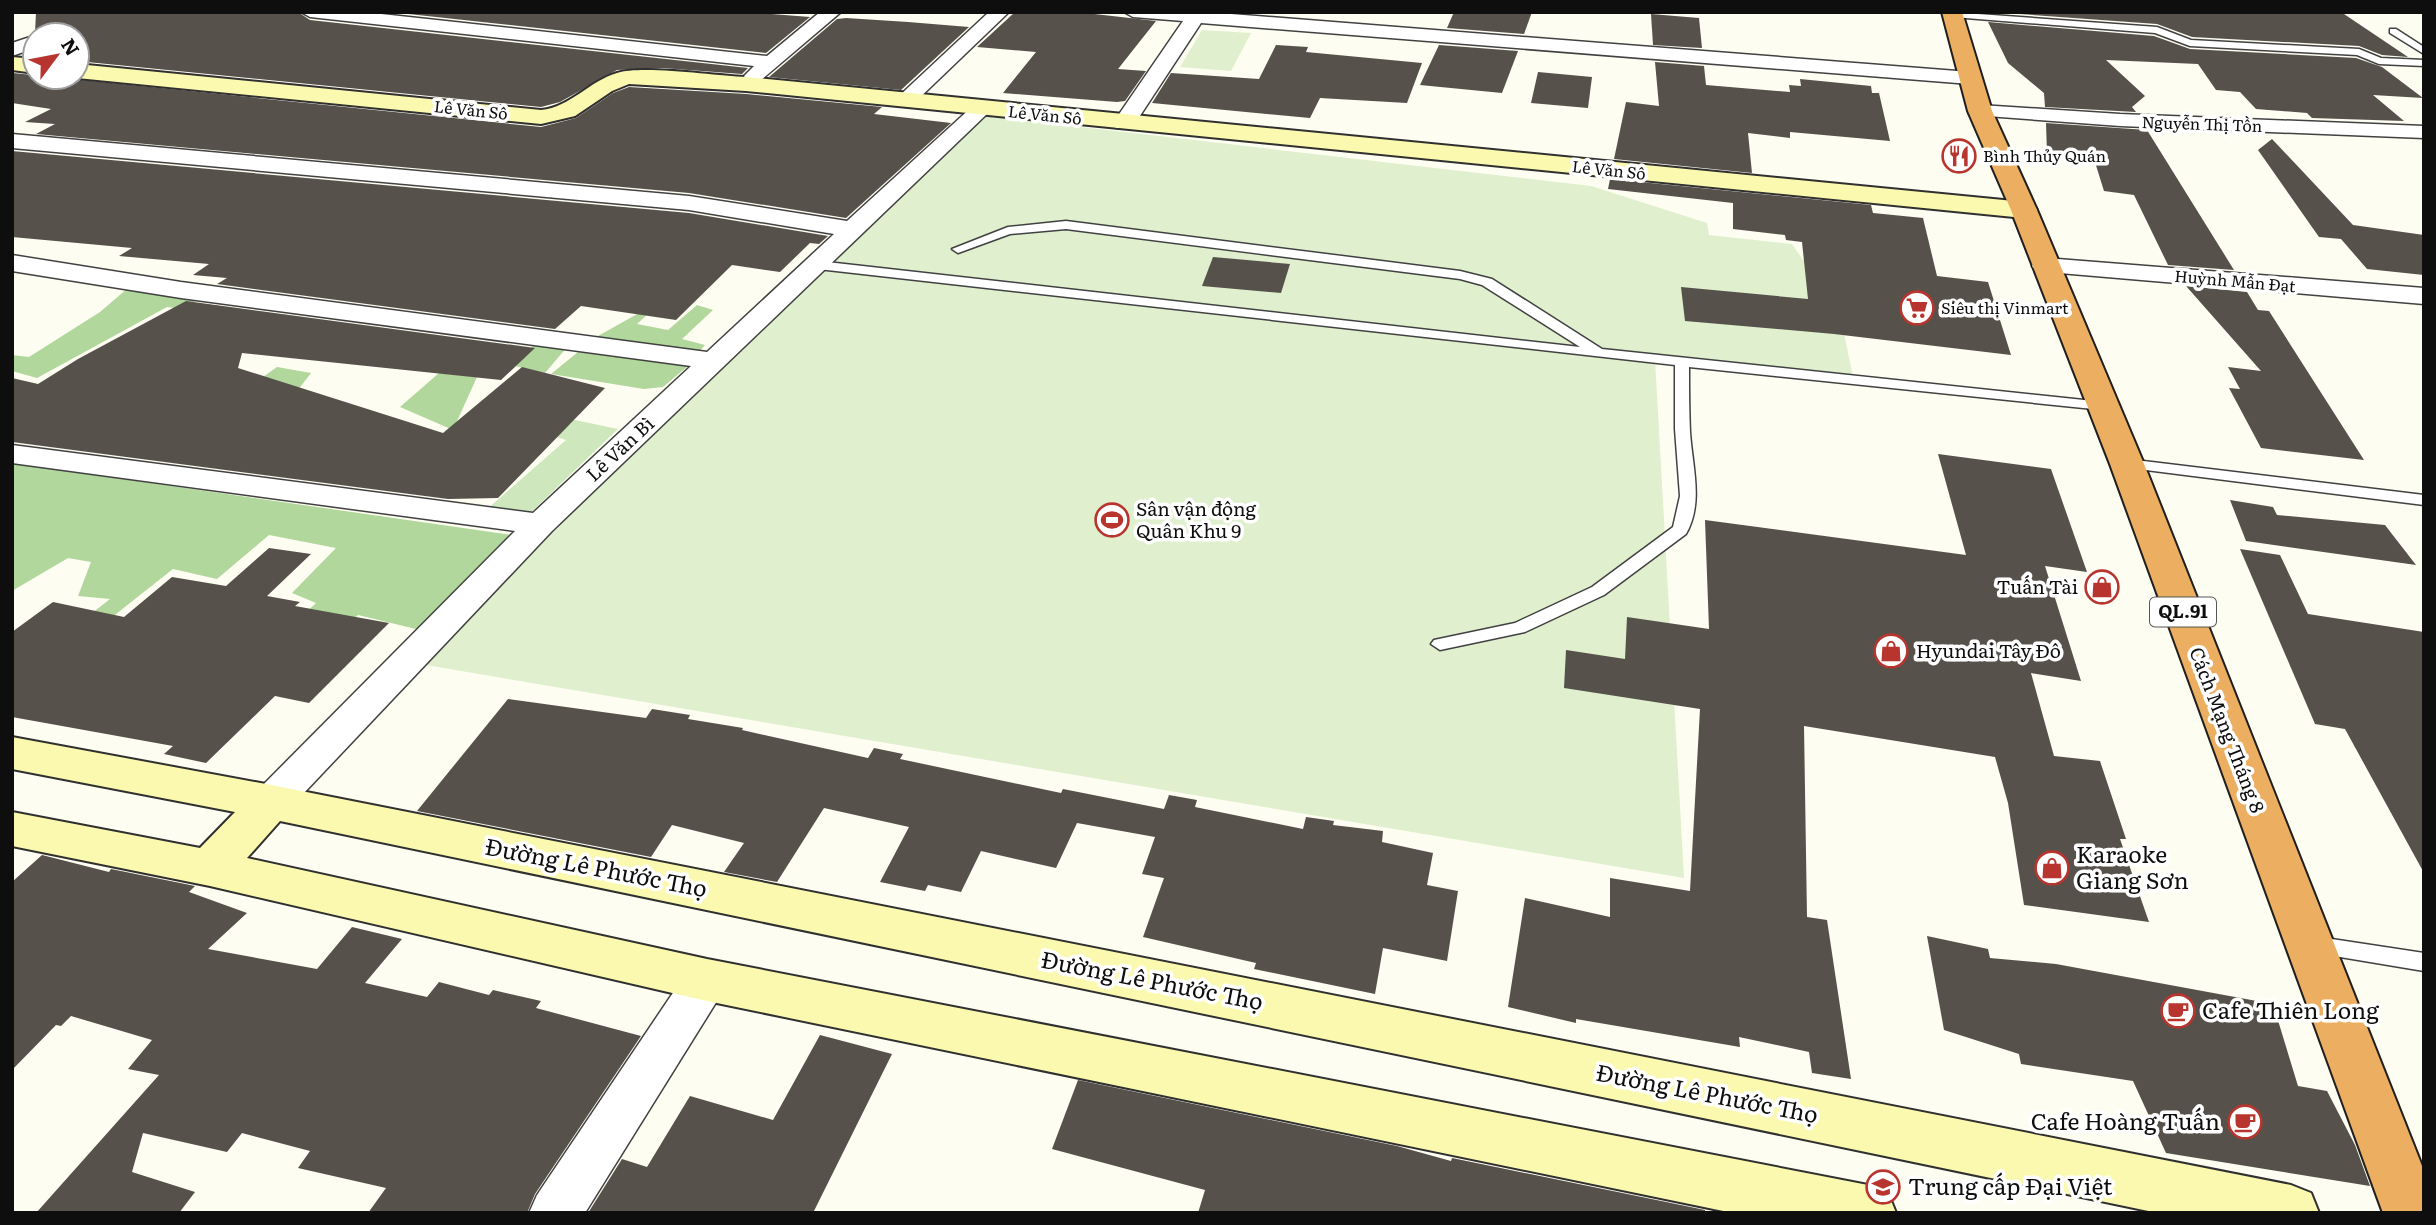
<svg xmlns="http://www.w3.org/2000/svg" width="2436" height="1225" font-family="Literata,serif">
<rect width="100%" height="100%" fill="#fefdf1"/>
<!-- green -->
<path fill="#cee7bc" d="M522,409L618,429L527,516L485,511L566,440L541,432Z"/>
<!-- forest -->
<g fill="#b1d79c">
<path d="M128,288L200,298L183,309L167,307L37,378L12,371V355L29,357L100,312Z"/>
<path d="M664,299L637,324L668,330L697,305L713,310L682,339L705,345L698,353L589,341Z"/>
<path d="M536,342L567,347L545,373L515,366Z"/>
<path d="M578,352L688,366L663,387L644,389L551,374Z"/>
<path d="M277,367L311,373L291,399L260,379Z"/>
<path d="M439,373L477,377L453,430L400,407Z"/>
<path d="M12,463L511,535L420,630L358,615L308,661L263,653L316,603L292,593L336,548L269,535L217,579L173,569L92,633L73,628L110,599L78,596L91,562L68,558L12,591Z"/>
</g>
<!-- pitch -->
<g fill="#e0efcd">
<path d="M1202,30L1251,33L1231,71L1180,67Z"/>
<path d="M977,115L1591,186L1707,223L1709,235L1792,244L1803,260L1830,265L1853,377L1655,359L1684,878L414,663Z"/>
</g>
<!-- building -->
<g fill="#56514b">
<path d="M36,12H298L310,20L748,68L742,74L662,68L617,70L560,102L541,107L77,61V35L35,33Z"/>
<path d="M390,12H744L810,17L766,53Z"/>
<path d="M1015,12H1077L1156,21L1118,69L1146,71L1125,101L1117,102L1003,93L1036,52L977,47Z"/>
<path d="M1454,12H1532L1524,34L1447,28Z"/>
<path d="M1991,12H2341L2408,57L2382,55L2359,46L2192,37L2157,24Z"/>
<path d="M1651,14L1699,18L1702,48L1653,45Z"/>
<path d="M846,18L908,22L969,27L901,90L769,77L837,19Z"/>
<path d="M1988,22L2154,36L2190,49L2356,58L2382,67L2423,98L2373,95L2404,121L2312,118L2307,113L2256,109L2240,92L2216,90L2198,64L2106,60L2145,96L2132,107L2136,112L2045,107L2044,93L2008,63Z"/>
<path d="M1276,45L1308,47L1306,52L1422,63L1407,103L1320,98L1310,118L1152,103L1171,73L1259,79Z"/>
<path d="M1439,45L1518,51L1502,93L1420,85Z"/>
<path d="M1655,62L1704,66L1706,85L1790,92L1789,85L1801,86L1800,79L1871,86L1872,93H1879L1890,141L1790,132V138L1748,133L1752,173L1614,159L1626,102L1659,106Z"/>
<path d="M1538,72L1592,77L1588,108L1531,103Z"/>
<path d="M13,73L541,127L576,118L613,93L629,87L746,94L882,107L874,114L951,123L846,218L689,193L36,134L55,124L25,122L51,109L12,103Z"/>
<path d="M2046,123L2147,130L2234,270L2168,265L2134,195L2104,191L2094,159L2047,154Z"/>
<path d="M2272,139L2353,225L2424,235V275L2367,269L2341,239L2319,237L2258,150Z"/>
<path d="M12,151L689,213L828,236L819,244L810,243L780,272L732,265L676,320L581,306L555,329L217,284L227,278L193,275L209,264L119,256L132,248L12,237Z"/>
<path d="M1610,179L1871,205L1873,213L1923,218L1937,276L1988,282L2011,355L1834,334L1685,321L1681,287L1808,299L1802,242L1786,240L1785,235L1733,229V203L1608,189Z"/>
<path d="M1213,257L1290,264L1281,293L1202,286Z"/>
<path d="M2186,286L2247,292L2258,310L2269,311L2364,460L2261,448L2229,388L2240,389L2228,367L2261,371Z"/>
<path d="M186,301L535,348L501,380L242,353L238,368L443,433L522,367L605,388L498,498L448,499L12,442V378L38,384L78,359Z"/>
<path d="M1938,454L2051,469L2087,572L2045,566L2081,681L2031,673L2054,756L2100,761L2126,839H2120L2149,922L2024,905L2008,803L1995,757L1804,726L1807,917L1827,920L1851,1079L1812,1073L1809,1052L1739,1037L1740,1047L1576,1019V1023L1508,1007L1525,898L1610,917V878L1690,891L1700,709L1564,688L1566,650L1625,659L1627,617L1709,629L1705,520L1966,555Z"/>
<path d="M2230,500L2273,507L2277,515L2385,525L2416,565L2246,541Z"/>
<path d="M269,548L311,554L267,596L300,602L295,606L389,623L309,703L275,696L206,763L164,754L173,746L12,717V632L53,602L124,617L172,577L226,586Z"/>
<path d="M2240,549L2280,555L2308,614L2424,632V873L2345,729L2315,724Z"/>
<path d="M508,699L646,718L652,709L690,715L688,719L743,728L742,730L868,758L874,748L903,754L900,759L1061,793L1063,789L1164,809L1169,795L1197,800L1195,807L1303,829L1306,817L1334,821L1333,825L1383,831L1382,842L1433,853L1427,885L1458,891L1447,961L1383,948L1375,994L1254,969L1256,963L1143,937L1164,878L1142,874L1155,837L1077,823L1056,868L981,851L961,892L928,885L925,891L880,882L909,827L824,808L777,882L724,872L744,843L672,825L651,857L417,811Z"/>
<path d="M42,855L109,872L111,869L195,886L189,892L247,913L208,949L317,969L352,927L402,939L365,983L427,997L439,982L489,995L493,990L541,1001L536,1008L641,1036L535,1194L527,1213H368L386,1188L298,1168L310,1151L242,1133L227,1152L143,1133L132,1172L195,1192L179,1213H36L159,1075L128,1069L152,1040L71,1016L61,1026L56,1025L12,1070V882Z"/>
<path d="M1927,936L1988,949L1990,958L2056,964L2273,1004L2298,1086L2327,1091L2355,1145L2370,1186L2166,1153L2133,1081L2021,1064L2019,1054L1944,1030Z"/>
<path d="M820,1035L892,1054L813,1213H588L622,1159L647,1167L690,1096L773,1120Z"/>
<path d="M1078,1080L1397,1146L1451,1161L1452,1158L1705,1210V1213H1198L1205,1190L1052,1149Z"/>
</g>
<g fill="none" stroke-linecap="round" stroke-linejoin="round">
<defs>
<g id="lane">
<path d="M1950,12L2157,27L2191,40L2359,49L2381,58L2424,60V66L2379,64L2357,55L2190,46L2155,33L1953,17L1950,16Z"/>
<path d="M2390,29H2396L2424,47V54L2390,33Z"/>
<path d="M1066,221L1460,271L1492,279L1602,349L2103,402L2110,406L2103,410L1689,367C1689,388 1689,410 1690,432C1692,465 1704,503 1686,534L1604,595L1525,632L1440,650L1431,644L1434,640L1515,623L1592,587L1673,527L1680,496L1675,429V365L818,269L812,265L818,261L1580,347L1482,285L1460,279L1066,229L1010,234L958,253L952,249L1008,227Z"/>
<path d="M2127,459L2424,495V505L2122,467L2119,464L2122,461Z"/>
<path d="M2312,936L2424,953V971L2304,951L2301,945L2304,939Z"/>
</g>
<g id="street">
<path d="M301,12H363L767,56L820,12H841L761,80H747L744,76L754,66L310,17Z"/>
<path d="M989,12H1009L912,105H898L895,101L898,97Z"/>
<path d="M1124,12H1206L1970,72L1977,74L1980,78L1977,82L1970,84L1201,23L1132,128H1116L1113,123L1183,21L1133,17Z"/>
<path d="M30,37L35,39V48L12,56V43Z"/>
<path d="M981,103L988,105L991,109L988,113L552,531L285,813L271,817L257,813L251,802L257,791L515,531L12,463V445L533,513L691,366L181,298L12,271V255L181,282L707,352L834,234L689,210L12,148V134L689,196L847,221L974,105Z"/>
<path d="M1980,105L2120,114L2424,126V138L2120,126L1973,115L1969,111L1973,107Z"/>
<path d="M2045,258L2424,288V304L2036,271L2032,266L2036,261Z"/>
<path d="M707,961L723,966L730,980L585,1213H529L537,1195L691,966Z"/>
</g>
<g id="secondary">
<path d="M12,57L35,59V73L12,70Z"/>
<path d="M77,64L541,110C571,107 589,81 617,73C643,65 716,76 746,77L2024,202L2033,204L2037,210L2033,216L2024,218L746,91L629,84L612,91L575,116L541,124L77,78L75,77H77Z"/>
<path d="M12,737L271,785L2291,1185L2311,1193L2319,1213H2158L280,821L247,858L707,959L1868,1185L1888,1193L1896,1213H1733L707,1001L210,886L12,846V812L200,848L235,812L12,769Z"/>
</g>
<path id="highway" d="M1942,12H1962L1992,111L2037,210L2144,464L2424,1171V1213H2383L2110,464L2011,210L1968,111Z"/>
</defs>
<!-- lane casing -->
<use href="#lane" stroke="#414141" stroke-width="3"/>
<!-- street casing -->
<use href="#street" stroke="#414141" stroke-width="3"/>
<!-- secondary casing -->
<use href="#secondary" stroke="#303030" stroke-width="4"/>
<!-- highway casing -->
<use href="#highway" stroke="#1f1f1f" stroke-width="4"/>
<!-- lane -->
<use href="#lane" fill="#fff" fill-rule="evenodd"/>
<!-- street -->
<use href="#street" fill="#fff" fill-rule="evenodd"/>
<!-- secondary -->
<use href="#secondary" fill="#faf9af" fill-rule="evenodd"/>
<!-- highway -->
<use href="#highway" fill="#ecae61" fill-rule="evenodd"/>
</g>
<!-- icons -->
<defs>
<symbol id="restaurant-ring" viewBox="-11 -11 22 22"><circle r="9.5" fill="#fff" stroke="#b7352e" stroke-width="1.5"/><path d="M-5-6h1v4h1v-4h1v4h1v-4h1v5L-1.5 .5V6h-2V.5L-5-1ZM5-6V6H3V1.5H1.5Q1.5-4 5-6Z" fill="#b7352e"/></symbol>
<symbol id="supermarket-ring" viewBox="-11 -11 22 22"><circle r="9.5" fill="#fff" stroke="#b7352e" stroke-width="1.5"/><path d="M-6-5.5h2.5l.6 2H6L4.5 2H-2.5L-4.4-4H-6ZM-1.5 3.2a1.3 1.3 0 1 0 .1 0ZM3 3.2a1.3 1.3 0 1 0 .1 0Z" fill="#b7352e"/></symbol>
<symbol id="stadium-ring" viewBox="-11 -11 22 22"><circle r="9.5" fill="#fff" stroke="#b7352e" stroke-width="1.5"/><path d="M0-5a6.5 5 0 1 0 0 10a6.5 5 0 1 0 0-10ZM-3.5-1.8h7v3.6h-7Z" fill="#b7352e"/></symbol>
<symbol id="shop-ring" viewBox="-11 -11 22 22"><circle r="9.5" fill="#fff" stroke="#b7352e" stroke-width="1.5"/><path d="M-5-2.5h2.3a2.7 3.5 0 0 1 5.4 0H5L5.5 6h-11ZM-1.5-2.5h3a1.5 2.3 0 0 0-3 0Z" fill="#b7352e"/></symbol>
<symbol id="cafe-ring" viewBox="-11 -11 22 22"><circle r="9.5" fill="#fff" stroke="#b7352e" stroke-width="1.5"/><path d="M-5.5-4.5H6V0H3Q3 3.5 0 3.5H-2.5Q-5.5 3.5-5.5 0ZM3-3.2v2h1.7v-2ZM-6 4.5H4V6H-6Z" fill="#b7352e"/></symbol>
<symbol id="university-ring" viewBox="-11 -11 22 22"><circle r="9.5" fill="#fff" stroke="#b7352e" stroke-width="1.5"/><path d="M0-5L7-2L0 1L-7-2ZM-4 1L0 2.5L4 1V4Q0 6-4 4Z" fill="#b7352e"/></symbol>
</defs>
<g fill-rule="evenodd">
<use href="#restaurant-ring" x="1940" y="137" width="38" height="38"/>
<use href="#supermarket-ring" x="1898" y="289" width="38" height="38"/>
<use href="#stadium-ring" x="1093" y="501" width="38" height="38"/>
<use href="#shop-ring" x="2083" y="568" width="38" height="38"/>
<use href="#shop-ring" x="1872" y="632" width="38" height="38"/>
<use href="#shop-ring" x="2033" y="849" width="38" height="38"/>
<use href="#cafe-ring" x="2159" y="992" width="38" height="38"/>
<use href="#cafe-ring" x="2226" y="1103" width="38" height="38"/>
<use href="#university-ring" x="1864" y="1168" width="38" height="38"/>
</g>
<g text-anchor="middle" stroke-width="7" stroke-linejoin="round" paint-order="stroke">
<!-- far-street labels -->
<g font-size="16" fill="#0e0e0e" stroke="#fff">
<text transform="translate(471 110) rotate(6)" y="6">Lê Văn Sô</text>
<text transform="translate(1045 115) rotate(6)" y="6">Lê Văn Sô</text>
<text transform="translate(2202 124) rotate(2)" y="6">Nguyễn Thị Tồn</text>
<text transform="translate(1609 170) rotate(6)" y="6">Lê Văn Sô</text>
<text transform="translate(2235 281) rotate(5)" y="6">Huỳnh Mẫn Đạt</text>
</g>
<!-- far-poi labels -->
<g font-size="16" fill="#0e0e0e" stroke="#fff" text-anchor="start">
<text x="1983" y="162">Bình Thủy Quán</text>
<text x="1941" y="314">Siêu thị Vinmart</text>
</g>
<!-- shield labels -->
<rect fill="#fff" stroke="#565656" stroke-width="2" x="2150" y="597.5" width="66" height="29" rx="5"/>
<g font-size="18" font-weight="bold" fill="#0e0e0e">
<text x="2183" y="618">QL.91</text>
</g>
<!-- street labels -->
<g font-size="19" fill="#0e0e0e" stroke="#fff">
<text transform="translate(620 449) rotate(-43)" y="7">Lê Văn Bì</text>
<text transform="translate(2227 730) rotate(69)" y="7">Cách Mạng Tháng 8</text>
</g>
<!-- poi labels -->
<g font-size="19" fill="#0e0e0e" stroke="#fff" text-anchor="start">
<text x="1136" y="516">Sân vận động<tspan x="1136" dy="22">Quân Khu 9</tspan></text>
<text x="2078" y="594" text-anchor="end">Tuấn Tài</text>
<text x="1916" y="658">Hyundai Tây Đô</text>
</g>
<!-- near-poi labels -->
<g font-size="23" fill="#0e0e0e" stroke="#fff" text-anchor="start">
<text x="2076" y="863">Karaoke<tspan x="2076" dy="26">Giang Sơn</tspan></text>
<text x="2202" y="1019">Cafe Thiên Long</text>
<text x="2220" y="1130" text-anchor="end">Cafe Hoàng Tuấn</text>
<text x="1908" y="1195">Trung cấp Đại Việt</text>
</g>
<!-- near-street labels -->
<g font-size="23" fill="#0e0e0e" stroke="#fff">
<text transform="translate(596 868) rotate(11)" y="8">Đường Lê Phước Thọ</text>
<text transform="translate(1152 981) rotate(11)" y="8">Đường Lê Phước Thọ</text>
<text transform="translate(1707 1094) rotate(11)" y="8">Đường Lê Phước Thọ</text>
</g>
</g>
<!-- border -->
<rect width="2436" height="1225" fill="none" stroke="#0e0e0e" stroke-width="28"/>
<!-- north arrow -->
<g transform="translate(56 56) rotate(58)"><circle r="33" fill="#ffffff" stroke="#9f9f9f" stroke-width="2"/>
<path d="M0-5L12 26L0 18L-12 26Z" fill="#b7352e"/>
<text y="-10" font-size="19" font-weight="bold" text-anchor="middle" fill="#0e0e0e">N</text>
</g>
</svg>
